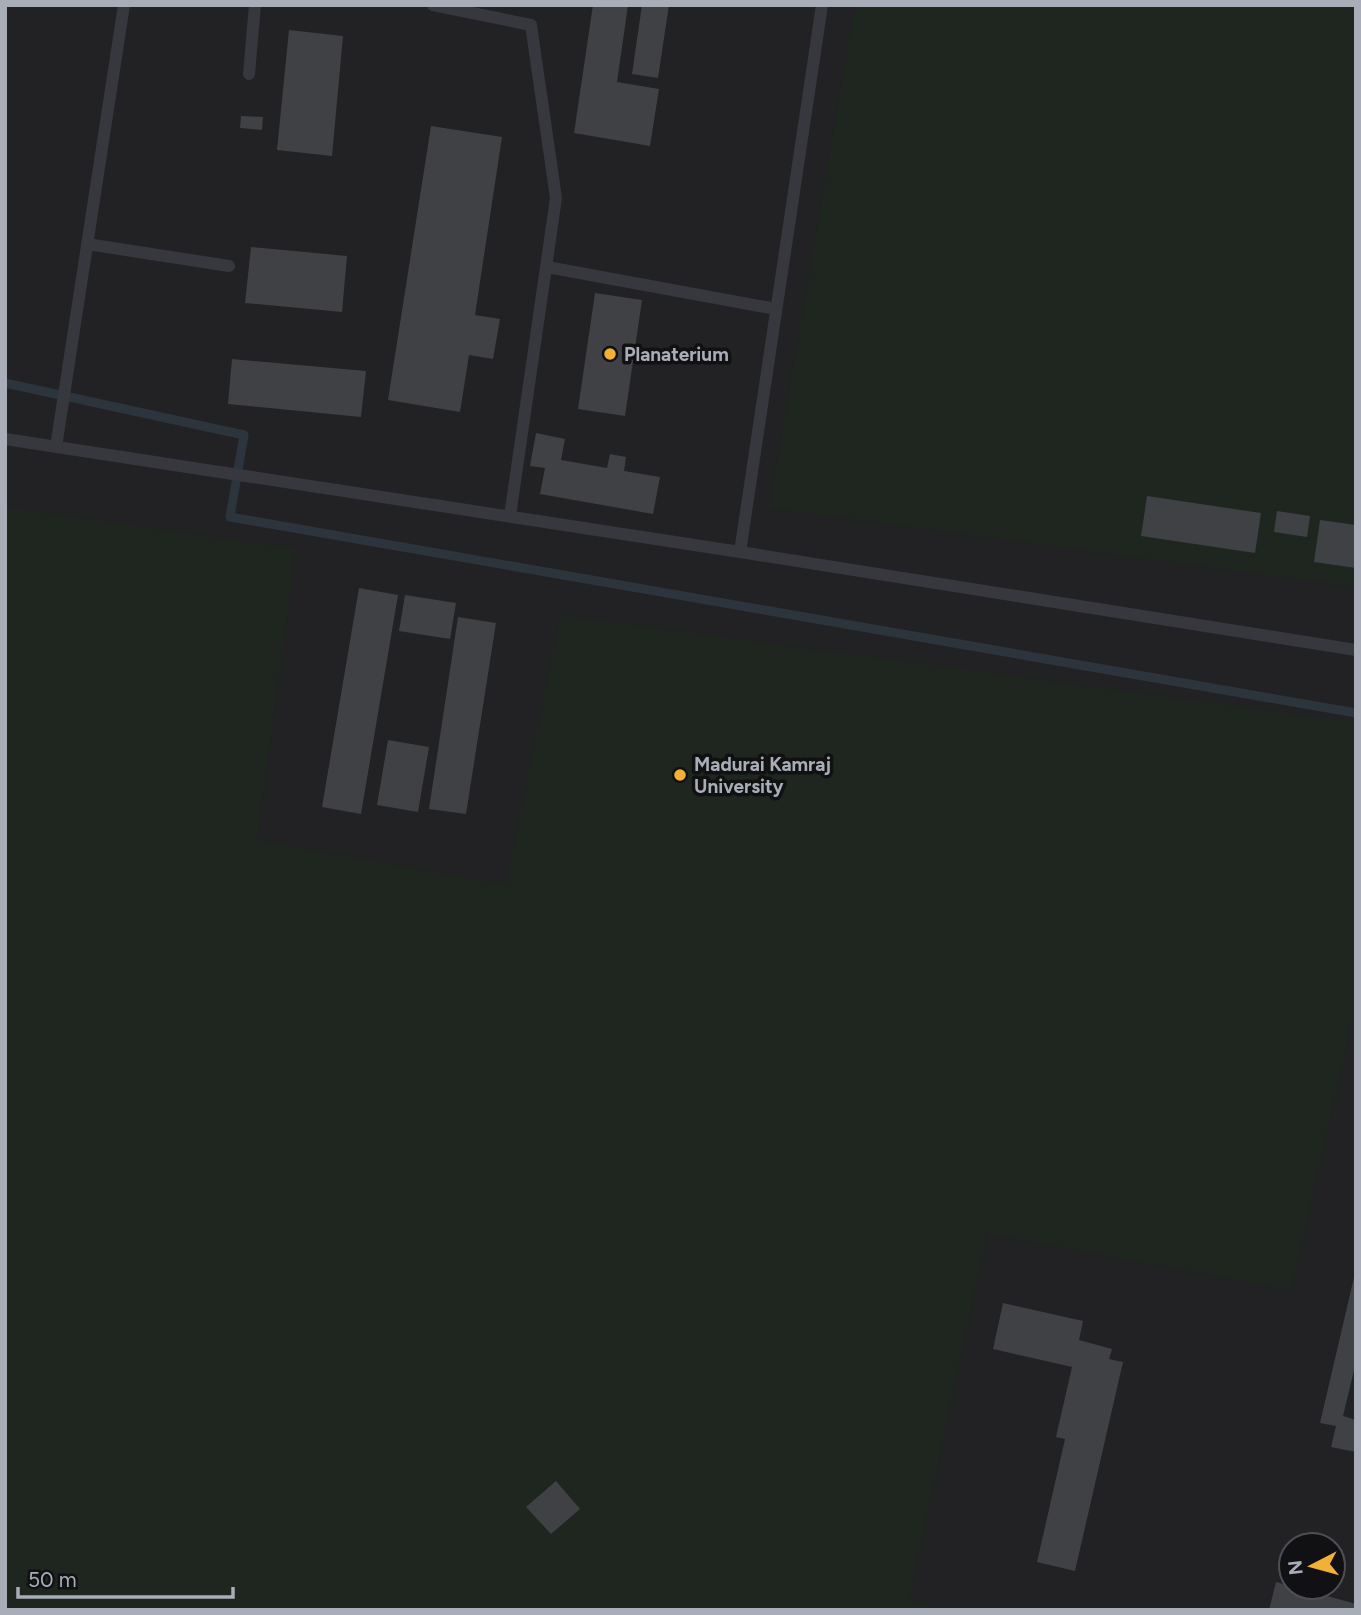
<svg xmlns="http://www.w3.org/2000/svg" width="1361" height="1615" font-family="Figtree,sans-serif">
<rect width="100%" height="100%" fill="#161618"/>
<!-- built -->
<path fill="#222225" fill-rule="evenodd" d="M5,5H1356V1610H5ZM1291,1545H1333V1587H1291Z"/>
<!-- green -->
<g fill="#1e261f">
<path d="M855,5H1356V587L769,508Z"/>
<path d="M5,507L296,549L257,840L506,885L560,615L1356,722V1005L1291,1290L987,1234L909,1600L942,1610H5Z"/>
</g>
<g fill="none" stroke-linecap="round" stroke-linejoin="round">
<!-- stream -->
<path stroke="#2c353c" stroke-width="9" d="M5,383L244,435L230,517L1356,713"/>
</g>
<!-- building -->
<g fill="#404145">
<path d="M593,5H628L617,82L659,89L650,146L574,133Z"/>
<path d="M642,5H669L658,78L632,74Z"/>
<path d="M289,30L343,36L332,156L277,150Z"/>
<path d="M241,116L263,117L262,130L240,128Z"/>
<path d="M431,126L502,137L475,315L500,319L493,359L469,355L460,412L388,400Z"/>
<path d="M251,247L347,256L342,312L245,303Z"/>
<path d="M595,293L642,300L625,416L578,409Z"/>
<path d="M232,359L366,371L361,417L228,404Z"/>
<path d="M536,433L565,439L561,460L607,468L610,454L626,457L624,471L660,477L653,514L540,494L545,468L530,466Z"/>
<path d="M1147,496L1261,513L1255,553L1141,536Z"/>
<path d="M1277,511L1310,516L1307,537L1274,532Z"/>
<path d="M1320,520L1356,525V568L1314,562Z"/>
<path d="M359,588L398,595L361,814L322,807Z"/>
<path d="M405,595L456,603L450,639L399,631Z"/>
<path d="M458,617L496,623L466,814L429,809Z"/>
<path d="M388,740L429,747L418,812L377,805Z"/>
<path d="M1355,1273L1356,1362L1343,1416L1356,1420V1452L1331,1447L1336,1426L1320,1423Z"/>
<path d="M1003,1303L1083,1321L1079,1340L1112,1349L1109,1359L1123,1362L1075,1571L1037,1562L1065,1439L1056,1437L1072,1367L993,1349Z"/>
<path d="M556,1481L580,1509L551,1534L526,1507Z"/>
<path d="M1276,1582L1356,1604V1610H1269Z"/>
</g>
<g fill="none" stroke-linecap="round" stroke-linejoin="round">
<!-- service -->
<g stroke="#37383d" stroke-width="12">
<path d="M433,5L531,25L556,198L510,516"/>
<path d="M249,74L255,5"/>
<path d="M87,244L229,266"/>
<path d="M547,267L776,309"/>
<path d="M5,439L740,552L822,5"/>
<path d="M56,447L124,5"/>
<path d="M740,552L1356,650"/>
</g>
</g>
<!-- markers -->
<g fill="#f2b134" stroke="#111113" stroke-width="2.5">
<circle cx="610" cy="354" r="7"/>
<circle cx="680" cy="775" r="7"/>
</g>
<g text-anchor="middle" stroke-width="7" stroke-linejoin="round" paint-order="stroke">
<!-- poi labels -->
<g font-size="19" font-weight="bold" fill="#a8adb8" stroke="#111113" text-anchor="start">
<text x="624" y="361">Planaterium</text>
<text x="694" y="771">Madurai Kamraj<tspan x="694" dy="22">University</tspan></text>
</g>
</g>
<!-- border -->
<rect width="1361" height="1615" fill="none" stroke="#a8adb8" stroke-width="14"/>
<!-- north arrow -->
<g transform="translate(1312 1566) rotate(264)"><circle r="33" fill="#111113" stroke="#4d4f55" stroke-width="2"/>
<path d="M0-5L12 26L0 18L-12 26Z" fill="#f2b134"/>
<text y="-10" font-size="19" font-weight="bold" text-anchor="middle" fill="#a8adb8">N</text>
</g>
<!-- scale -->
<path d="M18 1587v10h215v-10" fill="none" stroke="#a8adb8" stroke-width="3.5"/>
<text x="28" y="1587" font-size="21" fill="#a8adb8" stroke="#111113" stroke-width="5" paint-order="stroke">50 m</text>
</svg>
